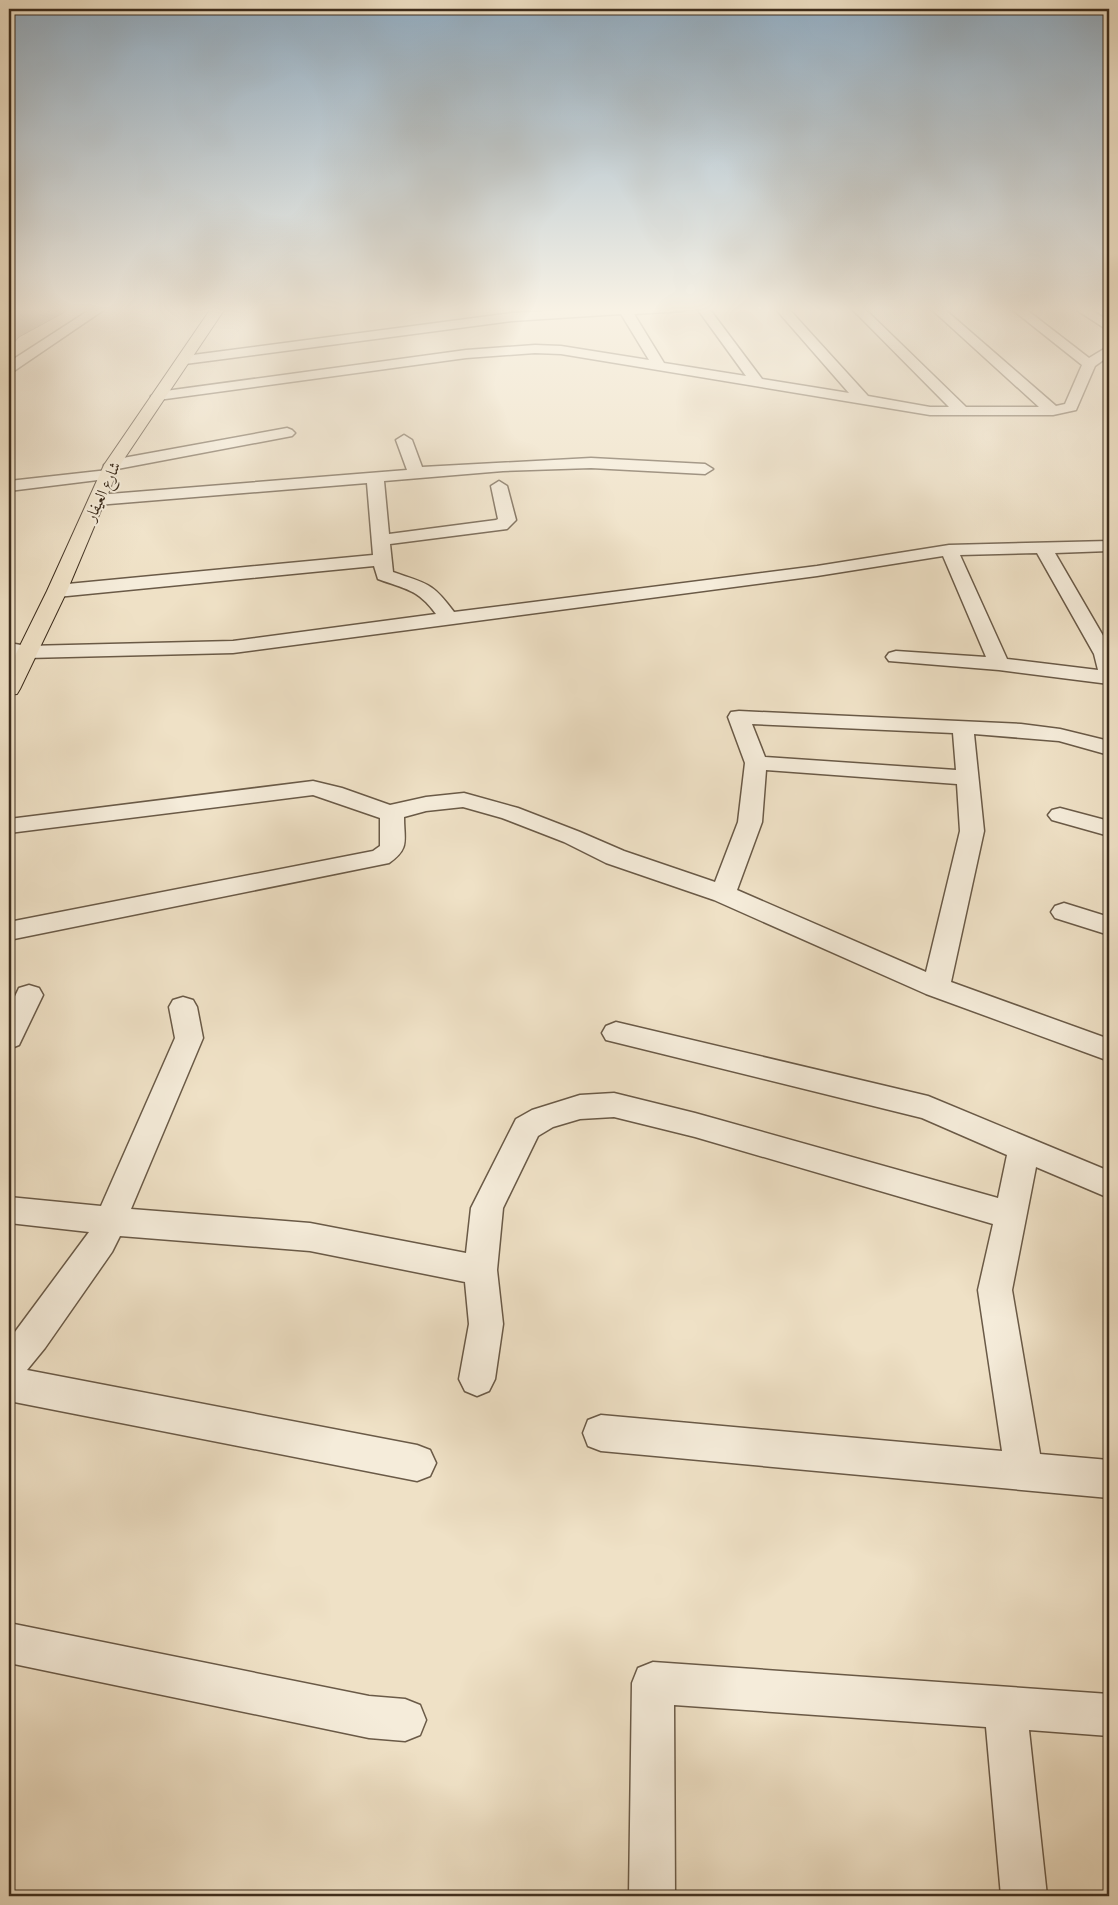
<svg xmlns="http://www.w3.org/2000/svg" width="1118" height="1905" font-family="'IM FELL French Canon',Amiri,serif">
<rect width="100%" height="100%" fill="#efe1c6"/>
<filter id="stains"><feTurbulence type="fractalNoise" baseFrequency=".004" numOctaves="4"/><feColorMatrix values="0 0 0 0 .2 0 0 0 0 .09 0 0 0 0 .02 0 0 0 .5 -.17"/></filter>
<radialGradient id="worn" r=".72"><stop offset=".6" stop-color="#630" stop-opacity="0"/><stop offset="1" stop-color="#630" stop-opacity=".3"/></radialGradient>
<!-- water -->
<path fill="#b2a48d" stroke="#837460" d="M9,307H74L19,337L9,348Z"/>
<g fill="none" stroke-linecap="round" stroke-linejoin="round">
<defs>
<g id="minor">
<path d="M94,307H108L14,371L9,372V362Z"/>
<path d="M623,307H689L683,311L634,314L664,363L746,376L696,307H708L762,379L849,393L774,307H787L868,396L930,407H949L850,307H863L966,407H1039L929,307H942L1056,406L1065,404L1082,365L1009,307H1023L1089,358L1109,346V356L1095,366L1076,410L1053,415H930L561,354L535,353L466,358L158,400L151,396L158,392L466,350L535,345L561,346L649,360L621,314L512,321L185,364L178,360L185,356L512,313Z"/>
<path d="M1072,307H1086L1109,321V331Z"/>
<path d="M287,428L292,430L295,433L292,436L112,470L104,465L112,460Z"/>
<path d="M404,435L412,440L422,467L591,458L705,464L713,469L705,474L591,468L503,471L384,481L389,534L496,520L498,519L491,486L499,481L507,486L516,520L507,529L390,544L393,572C427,584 432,582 454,612L817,566L949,545L1109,541V551L1055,553L1109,646V684L999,670L889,661L886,657L889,653L896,651L986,657L943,556L817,576L233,653L27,658L9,655V643L27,646L233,641L436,614C418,589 405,589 378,579L374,566L57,597L50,595L48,591L50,587L57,585L373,555L367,483L97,505L91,504L89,500L91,496L97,495L407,470L396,440ZM1037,553L1094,654L1098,670L1007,659L960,555Z"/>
<path d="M108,470L114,472L116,475L114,478L9,491V481Z"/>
<path d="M739,711L1021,724L1060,729L1109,741V755L1059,741L974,734L984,831L951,982L1109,1039V1061L926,994L714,900L606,863L564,842L502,818L463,807L426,811L404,817C404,841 410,848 389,863L9,940V922L373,851L380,846V818L313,795L9,833V819L313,781L342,788L390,805L426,797L464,793L518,808L580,832L624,851L715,882L738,822L745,763L728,717L731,712ZM752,724L953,733L956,770L765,757ZM766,770L957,784L960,831L926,972L737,890L762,822Z"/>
<path d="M1060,808L1109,821V836L1052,820L1048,815L1052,810Z"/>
<path d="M1064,903L1109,917V935L1055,918L1051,912L1055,906Z"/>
<path d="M29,985L39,988L43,995L19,1045L9,1049V1009L19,988Z"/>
<path d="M183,997L193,1000L197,1007L203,1038L131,1209L310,1223L466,1253L471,1208L516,1119L532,1110L580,1095L614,1093L695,1113L998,1198L1007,1155L922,1118L606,1040L602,1033L606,1026L616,1022L928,1096L1109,1171V1198L1036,1167L1012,1290L1040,1454L1109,1460V1498L601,1451L588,1446L583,1433L588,1420L601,1415L1002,1451L978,1290L993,1224L695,1137L614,1117L580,1119L553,1127L538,1136L503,1208L497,1270L503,1324L495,1379L489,1391L477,1396L465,1391L459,1379L469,1324L465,1282L310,1251L120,1236L112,1252L45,1348L27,1370L417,1445L430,1450L436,1463L430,1476L417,1481L9,1401V1340L89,1232L9,1223V1197L101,1206L175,1038L169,1007L173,1000Z"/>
<path d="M9,1623L369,1696L405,1699L420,1705L426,1720L420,1735L405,1741L369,1738L9,1663Z"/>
<path d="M653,1662L1109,1694V1736L1029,1730L1047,1896H1001L986,1727L674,1705L675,1896H629L632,1683L638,1668Z"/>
</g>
<path id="major" d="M212,307H226L120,465L67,591L20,689L17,694L9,695V668L47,591L104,465Z"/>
</defs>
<!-- minor casing -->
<use href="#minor" stroke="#6a5a47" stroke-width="3"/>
<!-- major casing -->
<use href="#major" stroke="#3d2d1d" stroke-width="2"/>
<!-- minor -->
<use href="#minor" fill="#f5ecda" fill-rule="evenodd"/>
<!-- major -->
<use href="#major" fill="#efe1c6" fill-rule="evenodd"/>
</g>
<!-- sky -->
<linearGradient id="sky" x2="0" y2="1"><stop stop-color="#92aec4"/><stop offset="0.54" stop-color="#f8f2e5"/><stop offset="1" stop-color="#f8f2e5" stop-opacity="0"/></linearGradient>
<rect width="1118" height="573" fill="url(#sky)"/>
<g text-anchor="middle" stroke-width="4" stroke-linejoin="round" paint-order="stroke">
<!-- far-street labels -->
<g font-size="16" fill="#3d2d1d" stroke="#f5ecda">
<text transform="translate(102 491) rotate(-65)" y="6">شارع العيفار</text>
</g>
</g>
<!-- margin -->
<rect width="1118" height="1905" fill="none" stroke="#efe1c6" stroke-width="30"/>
<rect x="10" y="10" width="1098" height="1885" fill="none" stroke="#3d2d1d" stroke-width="2.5"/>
<rect x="15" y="15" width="1088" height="1875" fill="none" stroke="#3d2d1d"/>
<rect width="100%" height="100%" filter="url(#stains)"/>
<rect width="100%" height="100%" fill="url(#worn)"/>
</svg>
